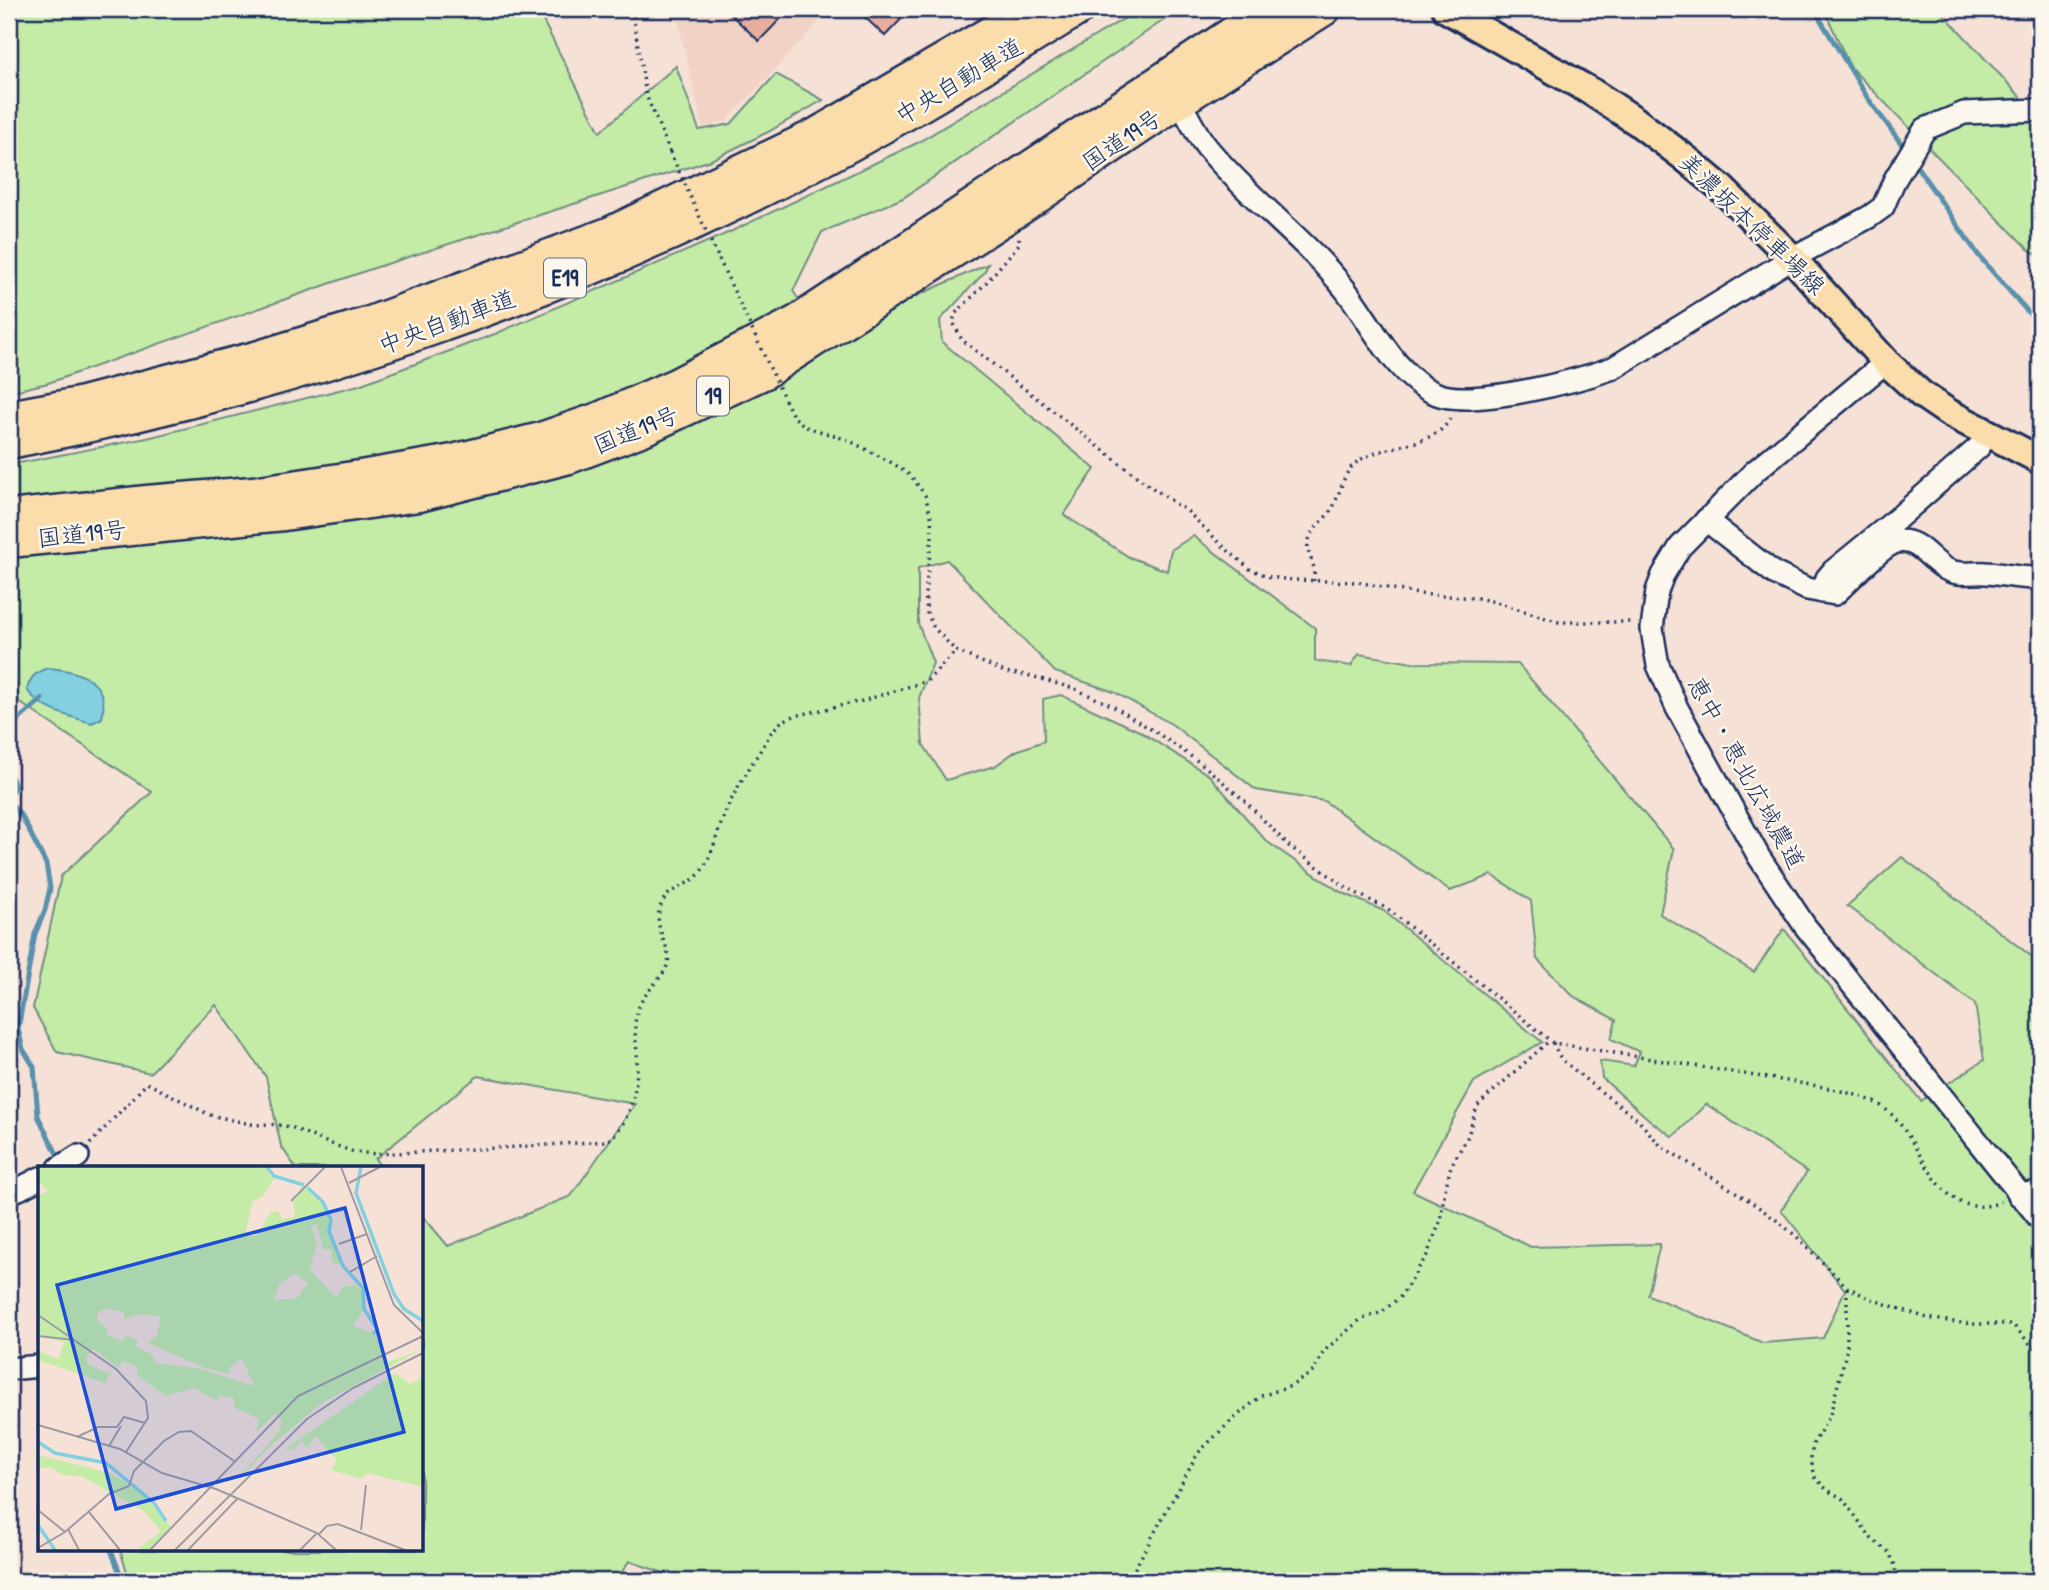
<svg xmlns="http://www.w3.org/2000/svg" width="2049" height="1590" font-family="'Patrick Hand','Klee One',sans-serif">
<rect width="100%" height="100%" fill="#f5e1d5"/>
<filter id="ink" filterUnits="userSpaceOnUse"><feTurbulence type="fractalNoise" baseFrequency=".0143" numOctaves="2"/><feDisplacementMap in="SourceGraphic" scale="14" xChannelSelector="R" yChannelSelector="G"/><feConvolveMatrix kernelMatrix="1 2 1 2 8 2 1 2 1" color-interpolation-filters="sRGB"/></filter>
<g filter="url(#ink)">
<!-- built -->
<path fill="#f1d2c5" d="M675,9H831L726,121L703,127Z"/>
<!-- green -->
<g fill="#c4eca7" stroke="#708e82" stroke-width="2" fill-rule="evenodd">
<path d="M9,9H537L600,132L676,66L699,130L731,124L776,74L823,100L768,132L711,160L371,269L48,383L9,392Z"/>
<path d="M1140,9H1180L903,198L822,232L793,291L832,348L912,298L988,264L984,273L940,320L942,342L1095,469L1064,515L1129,557L1167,571L1171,550L1193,536L1315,628V661L1351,666L1359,654L1413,663L1518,664L1674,849L1660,914L1754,972L1784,929L1921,1101L1984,1060L1975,1004L1847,906L1902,857L2040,963V1581H687L629,1561L616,1581H130L120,1550H422V1215L448,1246L571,1196L635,1104L478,1076L375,1159L382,1168H296L281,1146L266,1077L216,1005L150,1073L57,1052L33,1008L61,876L152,792L19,702L9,641V465L147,438L359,385L495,334L730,232L917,143ZM947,560L1055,672L1114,692L1173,725L1256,790L1324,801L1450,891L1492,875L1531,901L1537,959L1573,996L1616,1020L1611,1039L1640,1052L1634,1066L1600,1061L1602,1078L1652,1122L1673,1137L1706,1104L1807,1172L1781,1210L1845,1290L1823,1338L1763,1343L1648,1295L1660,1244L1531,1247L1413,1191L1474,1082L1542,1042L1384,911L1339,891L1266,841L1210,776L1139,731L1061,695L1043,699L1044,741L1016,751L995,766L946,780L923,744L919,698L933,663L918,623V568Z"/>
<path d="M1824,9H1939L2040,118V257L2028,249L1850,67Z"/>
</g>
<!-- water -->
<path fill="#83d0e1" stroke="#5990ad" stroke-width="2" d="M47,668C77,670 111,680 102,718L92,723C69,716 42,711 27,690C30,677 35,673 47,668Z"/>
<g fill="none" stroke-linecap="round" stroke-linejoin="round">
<!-- stream -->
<g stroke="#5990ad" stroke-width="5">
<path d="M1814,9L1867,97L1906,150"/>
<path d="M1913,161L1979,256L2035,320L2040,323"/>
<path d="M9,728L42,699"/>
<path d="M9,772L15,786L9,799"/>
<path d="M9,801L22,817L46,864L50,888L45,910L35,934L18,1029L23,1049L34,1067L38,1116L61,1162"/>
<path d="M111,1550L123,1581"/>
</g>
</g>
<!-- building -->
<g fill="#e7ae9f" stroke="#1b2f5e" stroke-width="2">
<path d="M725,9H790L759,41Z"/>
<path d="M856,9H911L885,36Z"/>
</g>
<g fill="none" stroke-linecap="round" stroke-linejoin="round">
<defs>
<g id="minor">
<path d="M1179,101C1189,117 1197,137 1210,151C1251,200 1304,238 1344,288C1371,321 1395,378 1437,394C1472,408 1577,381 1613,368L1792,258L1869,217L1883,207L1894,181L1925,129L1964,113L2040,110"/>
<path d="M1886,362L1755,471L1680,547L1663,575L1657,591L1652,629L1655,648L1658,665L1677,708L1759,857L1805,926L2040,1219"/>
<path d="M1706,520L1774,573L1807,589L1835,594C1848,582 1882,545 1897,542C1919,537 1931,563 1948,570C1960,576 1974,572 1986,573C2004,574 2021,579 2040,578"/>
<path d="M1822,592L1827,578L1833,571L1898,518L1979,447L1989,432"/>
<path d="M59,1168L78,1156"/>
<path d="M9,1192L19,1189L40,1178"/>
<path d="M2019,1195L2040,1192"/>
<path d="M9,1369L40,1366"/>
</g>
<path id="major" d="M1446,9L1590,91L1636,121L1685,158L1721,188L1792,258L1886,362L1921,394L1949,413L2040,460"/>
<g id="highway">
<path d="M9,417L79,404L256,358L370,323L611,233L814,136L1031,9"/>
<path d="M9,442C292,388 572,292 827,157C913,112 995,60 1078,9"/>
<path d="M9,517L147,502L253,493L366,476L453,461L541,439L599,419L676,385L797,322L1269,9"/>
<path d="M9,541L284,514L419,495L569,457L643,429L763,373L1022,207L1179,101L1324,9"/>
</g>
</defs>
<!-- minor casing -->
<use href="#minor" stroke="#1b2f5e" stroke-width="26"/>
<!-- major casing -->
<use href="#major" stroke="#1b2f5e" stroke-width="32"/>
<!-- highway casing -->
<use href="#highway" stroke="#1b2f5e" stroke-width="37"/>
<!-- path -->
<g stroke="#1b2f5e" stroke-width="3.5" stroke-dasharray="2 5" stroke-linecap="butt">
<path d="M632,9L646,95L670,152"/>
<path d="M1019,238L1020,243L985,284L955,314L953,322L962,340L1144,482L1188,512L1225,548L1250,569L1270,577L1292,580L1358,582L1418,594L1477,598L1496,602L1559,622H1633"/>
<path d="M719,259L740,304"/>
<path d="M785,400L793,416L806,427L848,440L894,464L911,476L925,495L931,516L932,537L925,594L927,613L934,628L956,651L1005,672L1031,676L1075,689L1111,705L1157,733L1202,764L1246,802L1289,846L1348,889L1388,909L1553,1043L1824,1087C1847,1093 1871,1096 1889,1112C1925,1144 1937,1226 2001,1202"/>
<path d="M1314,581C1314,576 1315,570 1313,565C1311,557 1307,552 1308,544C1310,530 1325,520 1332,509C1341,493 1342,473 1357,462C1382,443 1439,448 1451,416"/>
<path d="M1553,1043L1561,1059L1591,1084L1637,1119L1661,1146L1747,1199L1775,1219L1796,1236L1847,1287L1871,1299L1927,1318L1969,1324H2005L2014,1326L2031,1345L2040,1352"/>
<path d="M90,1144L147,1083L210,1115L255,1125L269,1124L291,1127L323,1141L354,1152L376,1154L517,1147L607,1141C633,1122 638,1084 637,1054C636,1039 633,1026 637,1012C643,991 663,980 668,963C672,950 655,932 659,912C664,886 687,889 700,873C714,854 717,830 727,809C739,782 757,757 772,731L782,721L794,716L862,701L927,681L956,651"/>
<path d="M1847,1288V1349L1830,1415L1813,1444L1811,1458L1815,1477L1827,1490L1842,1498L1872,1539L1889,1552L1896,1568L1893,1581"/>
<path d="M1128,1581L1198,1453L1231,1421L1261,1396L1291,1386L1314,1371L1324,1351L1360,1320L1382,1312L1401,1296L1427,1255L1440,1222L1445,1190L1451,1166L1468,1136L1477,1106L1549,1041"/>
</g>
<!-- minor -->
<use href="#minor" stroke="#fbf7ec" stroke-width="21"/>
<!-- major -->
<use href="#major" stroke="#fbddab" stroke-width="26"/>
<!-- highway -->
<use href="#highway" stroke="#fbddab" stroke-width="32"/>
<!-- path-bridge -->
<g stroke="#1b2f5e" stroke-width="3.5" stroke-dasharray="2 5" stroke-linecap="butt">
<path d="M670,152L719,259"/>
<path d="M740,304L785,400"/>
</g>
</g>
</g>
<g text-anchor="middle" stroke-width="5" stroke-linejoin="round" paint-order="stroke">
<!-- shield labels -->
<g fill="#fbf7ec" stroke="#5e6b89" stroke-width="2">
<rect x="544" y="258.5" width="42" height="39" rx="5"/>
<rect x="697" y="376.5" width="32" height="39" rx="5"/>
</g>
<g font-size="23" font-weight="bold" fill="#1b2f5e">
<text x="565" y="286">E19</text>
<text x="713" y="404">19</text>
</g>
<!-- street labels -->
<g font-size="24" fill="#1b2f5e" stroke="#fbf7ec">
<text transform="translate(959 81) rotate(-31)" y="8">中央自動車道</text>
<text transform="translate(1122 140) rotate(-34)" y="8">国道19号</text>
<text transform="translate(1752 224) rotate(44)" y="8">美濃坂本停車場線</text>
<text transform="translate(447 322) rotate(-20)" y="8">中央自動車道</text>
<text transform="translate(636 430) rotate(-22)" y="8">国道19号</text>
<text transform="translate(82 534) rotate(-6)" y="8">国道19号</text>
<text transform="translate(1746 773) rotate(61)" y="8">恵中・恵北広域農道</text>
</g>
</g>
<!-- overview -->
<g transform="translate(38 1166)">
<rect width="385" height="385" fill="#f5e1d5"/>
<path d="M0,1L233,2L231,10L237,11L224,31L215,35L207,69L219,70L232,47L240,45L244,53L257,51L255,35L264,20H271L274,30L285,34L292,54L290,65L304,99L294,96L293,84L285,83L279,58L273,60L279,78L272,103L298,132L305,120H319L324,125L325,145L315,160L337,168L350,196L385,183L284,237L232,280L191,324L242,264L244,255L237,248L218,266L221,253L195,241L197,233L181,229L179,235L156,222L128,230L99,209V200L84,195L81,202L55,183L48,192L51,199L73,208L67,217L0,194V185L21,193L26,176L0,170V30L10,25L0,14ZM256,107L270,117L259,132L236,134L241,119ZM68,143L86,146V153L104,148L123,151L119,169L110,177L167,202L191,208L192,201L204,192L216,220L160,202L118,197L114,189L97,179L101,175L88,169L85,175L69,169L70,163L59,154L60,146ZM357,207L372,218L385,211V321L329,307L324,313L293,304L299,294L277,270L269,282L263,274L255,284L247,283ZM0,289L72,307L104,326L133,361L113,384H99L123,365L106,345L43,310L25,309L11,301L2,302L0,310Z" fill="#c4eca7" fill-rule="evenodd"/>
<path fill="none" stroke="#83d0e1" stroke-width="3.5" d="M229,1L236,10L266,19M323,1L318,27L356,128L366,143L385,155M270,22L285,36L293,54L291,65L305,100L325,122L326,143L339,163L335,168M0,276L17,287L68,297L116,337L128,355M0,359L17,384"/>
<path fill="none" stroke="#9e9aa5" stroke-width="2" d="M303,1L356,139L385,167M311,17L342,1M253,35L287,1M301,78L329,68M312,106L339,90M0,149L78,203L108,235L110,252L88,286M0,170L37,174M0,259L82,283L124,307L178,323M39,271L60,261H79L86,251L107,257M71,280L83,260M178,323L279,367L298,384M0,344L27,366M51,346L82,384M30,363L41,384M323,364L328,319M281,368L289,360L300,358L367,384M0,382L27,366L71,328L91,320L96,305L126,275L141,266L153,265L196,295M112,384L260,230L385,170M137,384L269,253L315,222L385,187M150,384L199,333M262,384L279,367"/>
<path fill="#1d4ed8" fill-opacity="0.15" stroke="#1d4ed8" stroke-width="3.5" d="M307,42L366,266L78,343L19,119Z"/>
<rect width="385" height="385" fill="none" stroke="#1b2f5e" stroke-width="3.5"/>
</g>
<!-- margin -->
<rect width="2049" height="1590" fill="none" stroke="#fbf7ec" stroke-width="35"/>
<rect x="18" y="18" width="2014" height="1555" fill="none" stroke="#1b2f5e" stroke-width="2.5" filter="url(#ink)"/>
</svg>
